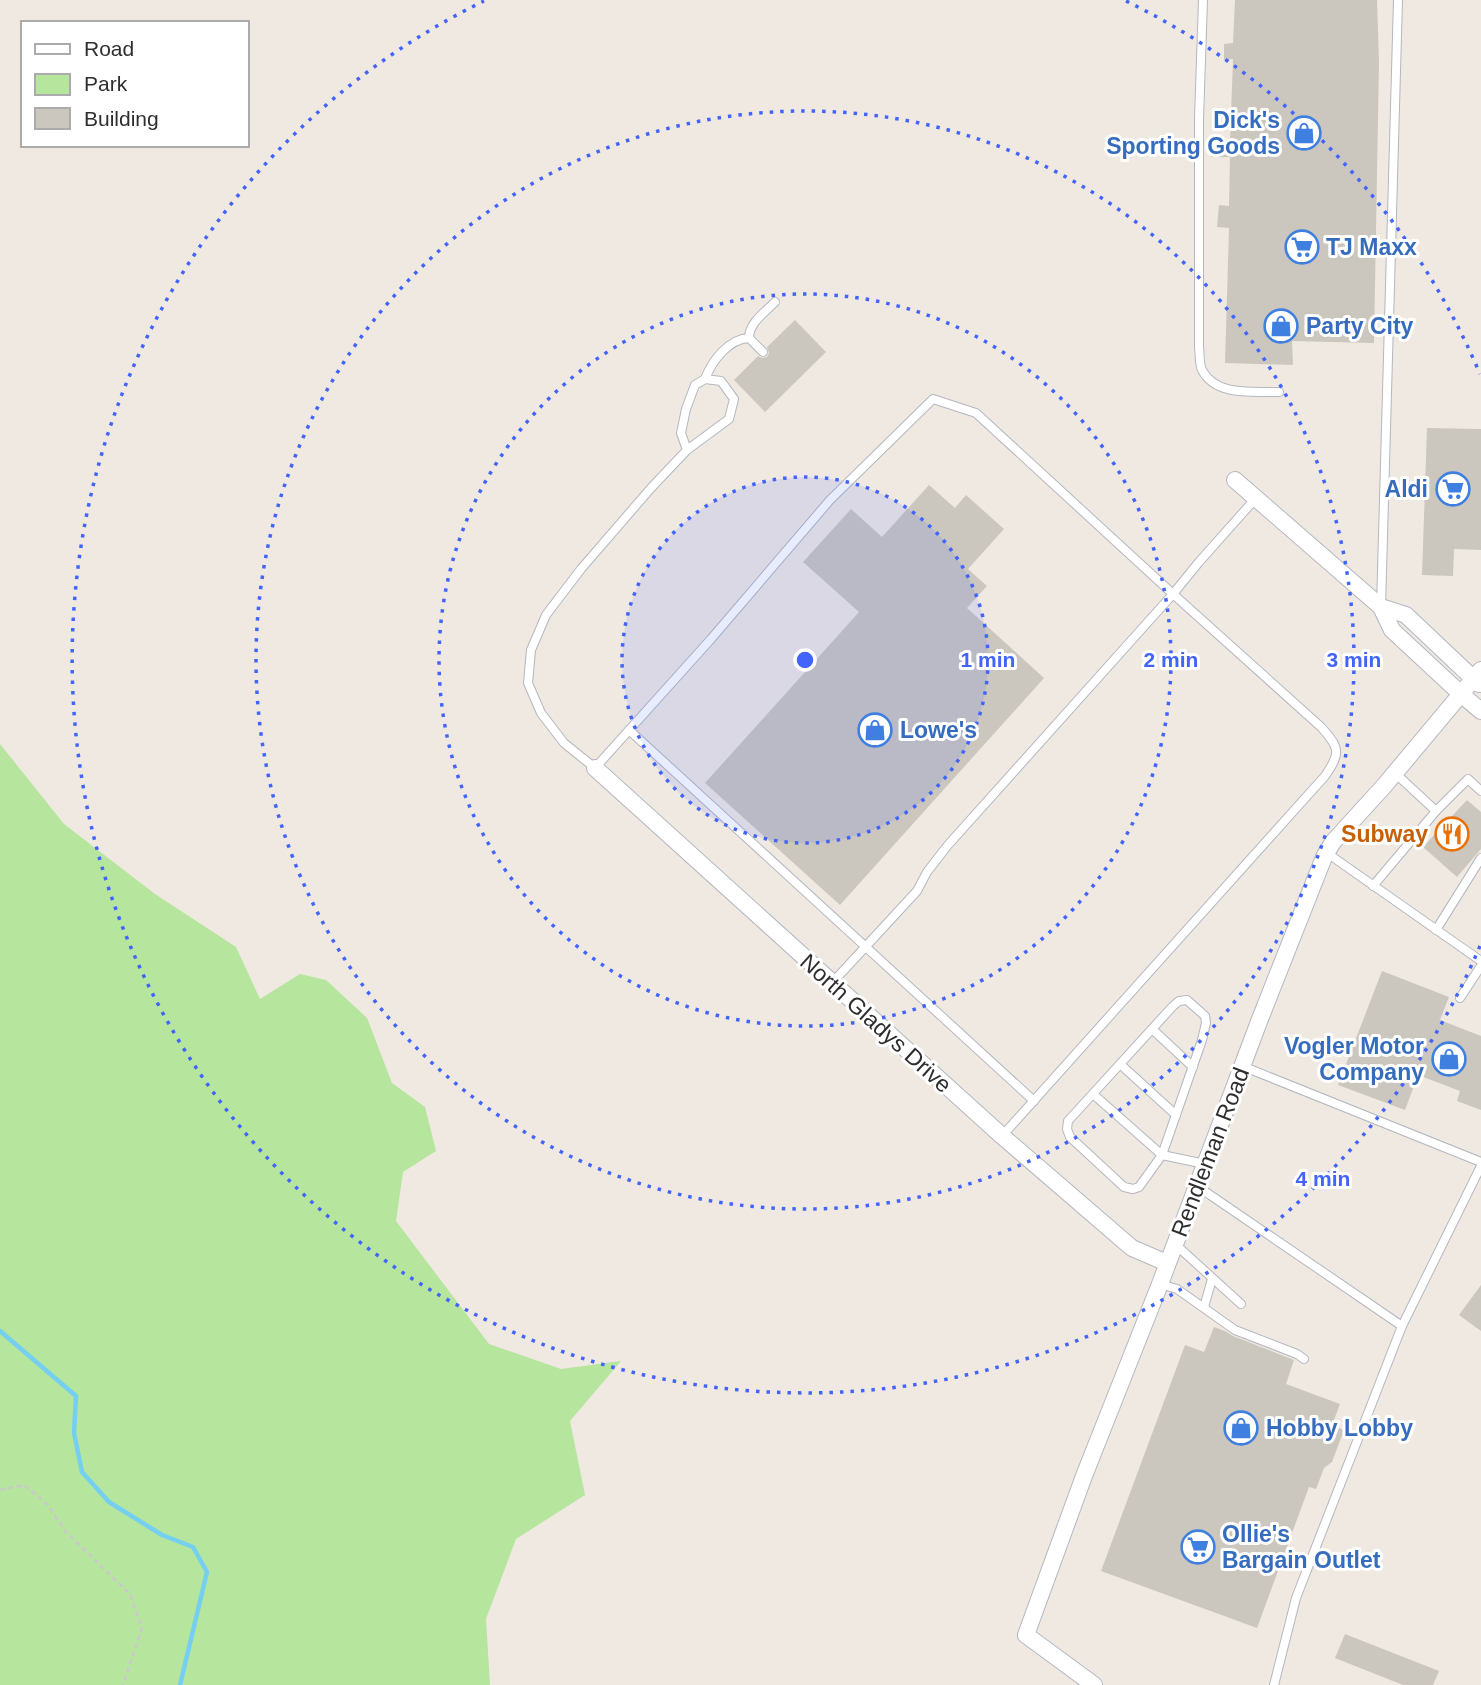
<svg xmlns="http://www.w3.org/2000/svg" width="1481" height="1685" font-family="Arial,sans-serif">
<rect width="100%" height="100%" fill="#efe9e1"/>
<!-- green -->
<path fill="#b6e59e" d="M0,744L64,824L155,894L236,947L260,999L300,974L326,980L367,1018L392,1083L425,1107L436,1151L403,1172L396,1221L489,1344L561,1369L621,1361L570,1421L585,1495L516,1539L486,1619L490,1685H0Z"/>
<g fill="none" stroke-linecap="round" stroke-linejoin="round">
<!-- stream -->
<path stroke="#75cff0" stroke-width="4.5" d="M0,1331L76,1396L74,1433L82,1472L109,1502L162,1535L193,1547L207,1572L180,1685"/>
</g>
<!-- building -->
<g fill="#cbc7bf">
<path d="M1235,0H1377L1379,62L1374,343L1292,341L1293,365L1225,363L1229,228L1217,227L1219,205L1229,206L1230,157H1211V143L1230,142L1233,59L1224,60V44L1233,43Z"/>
<path d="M795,320L826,352L765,412L734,380L758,356L762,358L767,357L769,353L767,347Z"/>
<path d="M1427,428L1481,429V550L1454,549L1453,576L1422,575Z"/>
<path d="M929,485L955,508L966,495L1004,529L968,569L987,586L967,608L1044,678L840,905L705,783L859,612L803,562L851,509L882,537Z"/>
<path d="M1467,800L1481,812V849L1457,877L1423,847Z"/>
<path d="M1382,971L1449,997L1440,1020L1481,1036V1110L1457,1101L1460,1091L1418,1075L1405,1110L1338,1085Z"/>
<path d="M1481,1285V1331L1459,1315Z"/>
<path d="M1214,1327L1225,1331L1233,1336L1294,1360L1286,1384L1340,1404L1332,1425L1344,1430L1332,1462L1324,1468L1316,1489L1309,1487L1257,1628L1101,1571L1185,1345L1204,1352Z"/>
<path d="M1345,1634L1439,1671L1433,1685H1403L1335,1658Z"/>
</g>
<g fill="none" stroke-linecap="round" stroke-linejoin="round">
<defs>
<g id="lane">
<path d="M1203,0L1199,119V347C1200,354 1199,364 1202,370C1216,397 1253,391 1279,392"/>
<path d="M749,338C749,323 765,312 775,302"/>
<path d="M705,379C712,361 728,339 749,338L763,352"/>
<path d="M687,450L681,433L686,409L695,385L705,379L721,381L734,399L729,419L687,450L651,488L581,569L546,615L531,650L528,683L541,713L564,743L595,768L711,639L830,500L933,399L976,413L1173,594L1321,727C1340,748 1341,753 1325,776L1002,1136"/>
<path d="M1381,607L1398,0"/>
<path d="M629,730L1034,1101"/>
<path d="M1395,773L1436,811L1468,779L1481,791"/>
<path d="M1327,853L1481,961"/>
<path d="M1373,886L1436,811"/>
<path d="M1436,930L1481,858"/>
<path d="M832,983L917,891L927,872L948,845L1173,594L1199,562L1256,498"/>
<path d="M1460,998L1481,966"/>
<path d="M1152,1029L1193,1067"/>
<path d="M1120,1064L1176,1115"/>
<path d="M1242,1066L1481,1162"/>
<path d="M1093,1094L1162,1155L1202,1040L1206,1023L1205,1016L1187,1000L1179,1001L1173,1006L1068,1121L1067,1129L1070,1137L1124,1187L1133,1189L1139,1187L1162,1155L1205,1164"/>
<path d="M1197,1186L1402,1326L1296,1598L1274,1685"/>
<path d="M1175,1244L1241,1304"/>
<path d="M1160,1284L1177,1289L1235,1330L1297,1354L1304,1359"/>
<path d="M1204,1307L1212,1279"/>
<path d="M1402,1326L1481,1166"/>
</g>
<g id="street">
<path d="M1235,480L1381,607L1392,630L1462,695L1481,711"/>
<path d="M1381,607L1406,615L1479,684"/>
<path d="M595,768L1002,1136L1132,1248L1167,1263"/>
<path d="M1094,1685L1026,1635L1084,1476L1160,1284L1260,1019L1324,857L1333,842L1384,786L1481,670"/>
</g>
</defs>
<!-- lane casing -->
<use href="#lane" stroke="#b4b7c1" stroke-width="10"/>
<!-- street casing -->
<use href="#street" stroke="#b4b7c1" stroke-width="18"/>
<!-- path -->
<path stroke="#c9c9c9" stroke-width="2.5" stroke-dasharray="5 3.5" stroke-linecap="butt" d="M0,1490L24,1485L47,1504L66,1532L130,1594L142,1628L123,1685"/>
<!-- lane -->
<use href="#lane" stroke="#fff" stroke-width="8"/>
<!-- street -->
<use href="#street" stroke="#fff" stroke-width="16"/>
</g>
<!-- distance rings -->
<circle cx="805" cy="660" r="183" fill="#4264fb" fill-opacity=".12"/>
<g fill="none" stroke="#4264fb" stroke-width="3.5" stroke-dasharray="3.5 7">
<circle cx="805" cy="660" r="183"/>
<circle cx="805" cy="660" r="366"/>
<circle cx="805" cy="660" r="549"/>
<path d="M1480 946A733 733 0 1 1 484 1M1126 1A733 733 0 0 1 1480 374"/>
</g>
<!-- icons -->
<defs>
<symbol id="shop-ring" viewBox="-11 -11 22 22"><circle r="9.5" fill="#fff" stroke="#3f7fe0" stroke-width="1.5"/><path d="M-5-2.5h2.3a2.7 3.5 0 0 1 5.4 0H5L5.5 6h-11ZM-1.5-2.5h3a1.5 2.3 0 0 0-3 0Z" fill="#3f7fe0"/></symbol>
<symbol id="supermarket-ring" viewBox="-11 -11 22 22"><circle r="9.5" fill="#fff" stroke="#3f7fe0" stroke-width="1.5"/><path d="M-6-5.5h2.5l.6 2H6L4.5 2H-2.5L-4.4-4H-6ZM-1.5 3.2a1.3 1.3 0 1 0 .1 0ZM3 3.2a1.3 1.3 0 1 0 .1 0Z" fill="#3f7fe0"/></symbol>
<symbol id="restaurant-ring" viewBox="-11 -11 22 22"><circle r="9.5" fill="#fff" stroke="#e8710a" stroke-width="1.5"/><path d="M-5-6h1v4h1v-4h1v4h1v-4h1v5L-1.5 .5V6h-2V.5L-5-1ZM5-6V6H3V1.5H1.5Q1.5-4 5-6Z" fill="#e8710a"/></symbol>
</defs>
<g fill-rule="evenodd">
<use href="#shop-ring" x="1285" y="114" width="38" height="38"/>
<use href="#supermarket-ring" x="1283" y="228" width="38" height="38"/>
<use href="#shop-ring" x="1262" y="307" width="38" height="38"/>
<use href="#supermarket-ring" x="1434" y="470" width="38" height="38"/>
<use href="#shop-ring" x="856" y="711" width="38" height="38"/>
<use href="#restaurant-ring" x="1433" y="815" width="38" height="38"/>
<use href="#shop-ring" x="1430" y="1040" width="38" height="38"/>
<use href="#shop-ring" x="1222" y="1409" width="38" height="38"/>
<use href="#supermarket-ring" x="1179" y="1528" width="38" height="38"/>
</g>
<g text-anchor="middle" stroke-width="6" stroke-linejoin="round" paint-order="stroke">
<!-- shop labels -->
<g font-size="23" font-weight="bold" fill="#366cbe" stroke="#fff" text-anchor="start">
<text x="1280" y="128" text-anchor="end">Dick's<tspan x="1280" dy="26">Sporting Goods</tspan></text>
<text x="1326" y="255">TJ Maxx</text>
<text x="1306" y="334">Party City</text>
<text x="1428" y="497" text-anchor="end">Aldi</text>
<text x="900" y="738">Lowe's</text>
<text x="1424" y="1054" text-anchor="end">Vogler Motor<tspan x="1424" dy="26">Company</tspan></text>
<text x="1266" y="1436">Hobby Lobby</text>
<text x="1222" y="1542">Ollie's<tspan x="1222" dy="26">Bargain Outlet</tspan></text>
</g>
<!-- food labels -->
<g font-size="23" font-weight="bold" fill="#c56008" stroke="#fff" text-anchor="end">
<text x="1428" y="842">Subway</text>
</g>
<!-- street labels -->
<g font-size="23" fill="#2e2e2e" stroke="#fff">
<text transform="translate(876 1023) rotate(42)" y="8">North Gladys Drive</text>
<text transform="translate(1210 1152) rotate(-69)" y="8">Rendleman Road</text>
</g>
</g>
<circle cx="805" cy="660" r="10" fill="#4264fb" stroke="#fff" stroke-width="3.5"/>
<g font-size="21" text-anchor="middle" font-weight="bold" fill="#4264fb" stroke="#fff" stroke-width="6" stroke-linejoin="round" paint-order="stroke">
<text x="988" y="667">1 min</text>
<text x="1171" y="667">2 min</text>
<text x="1354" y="667">3 min</text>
<text x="1323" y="1186">4 min</text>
</g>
<!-- legend -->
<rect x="21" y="21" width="228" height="126" fill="#ffffff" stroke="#ababab" stroke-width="2"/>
<rect x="35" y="44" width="35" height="10" fill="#ffffff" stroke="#ababab" stroke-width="2"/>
<text x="84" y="56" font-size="21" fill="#2e2e2e">Road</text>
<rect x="35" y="74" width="35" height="21" fill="#b6e59e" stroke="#ababab" stroke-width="2"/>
<text x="84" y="91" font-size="21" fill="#2e2e2e">Park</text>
<rect x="35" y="108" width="35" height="21" fill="#cbc7bf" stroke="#ababab" stroke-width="2"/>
<text x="84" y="126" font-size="21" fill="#2e2e2e">Building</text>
</svg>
